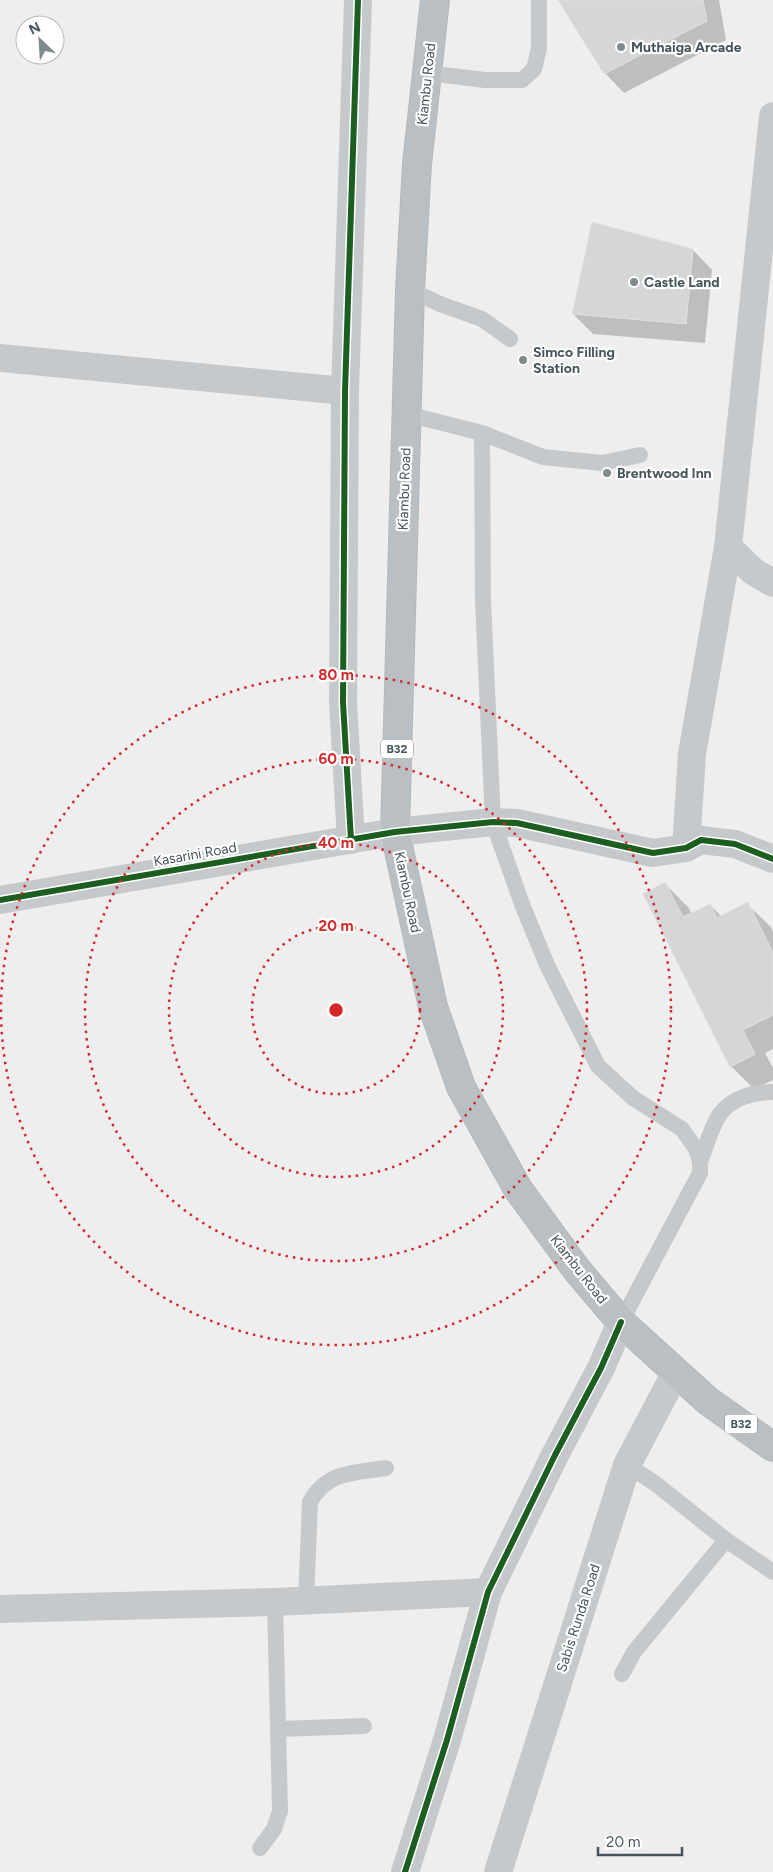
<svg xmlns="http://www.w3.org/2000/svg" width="773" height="1872" font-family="Figtree,sans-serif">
<rect width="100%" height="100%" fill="#efeeee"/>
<!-- shadow -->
<g fill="#0003">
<path d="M559,0H719L726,40L624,93L605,73Z"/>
<path d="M693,250L712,270L705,343L593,334L573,314Z"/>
<path d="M665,884L688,907L692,914L710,905L722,917L747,904L771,927L773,932V1049L765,1053L773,1068V1080L754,1089L731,1066Z"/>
</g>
<!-- building -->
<g fill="#d5d6d7" stroke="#e0e0e1">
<path d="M558,0H703L707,21L604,74Z"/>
<path d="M592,222L693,249L686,324L572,314Z"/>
<path d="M665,882L683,917L710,904L717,918L748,902L773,953V1015L743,1030L755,1054L730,1067L643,894Z"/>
</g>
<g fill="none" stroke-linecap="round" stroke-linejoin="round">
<defs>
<path id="highway" d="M435,0L417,164L410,290L395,832L433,1007L461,1087L518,1189L577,1270L621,1322L676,1372L708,1401L773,1447"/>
</defs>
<!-- highway casing -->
<use href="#highway" stroke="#b3babe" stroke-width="30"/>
<!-- lane -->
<g stroke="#c6c9cb" stroke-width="16">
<path d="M427,73L485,80H522L534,69L539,48V0"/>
<path d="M410,290L440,304L482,319L510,339"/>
<path d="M407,414L482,433L483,600L493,822L522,904L547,965L598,1066L633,1098L682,1129L696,1149L700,1162V1173L621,1322"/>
<path d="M482,433L543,457L602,463L640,455"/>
<path d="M700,1162C705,1150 712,1124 720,1114C732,1098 753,1092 773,1092"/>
<path d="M627,1465L656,1484L726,1540L773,1572"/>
<path d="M306,1601L310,1502C327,1471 354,1473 386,1468"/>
<path d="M622,1674L634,1652L726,1540"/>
<path d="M278,1729L364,1726"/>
<path d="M260,1848L274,1829L280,1811L275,1602"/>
</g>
<!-- street -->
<g stroke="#c6c9cb" stroke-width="28">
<path d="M773,116L728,547L754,572L773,583"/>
<path d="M0,358L345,391"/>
<path d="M351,840L343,702L345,391L358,0"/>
<path d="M686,848L692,754L728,547"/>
<path d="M0,900L395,832L493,822L517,823L653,853L686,848L701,840L735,844L773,859"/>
<path d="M0,1609L275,1602L488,1592"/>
<path d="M405,1872L447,1740L488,1592L555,1455L601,1368L621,1322"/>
<path d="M498,1872L627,1465L676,1372"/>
</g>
<!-- highway -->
<use href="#highway" stroke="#b9bfc3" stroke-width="28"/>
<defs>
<g id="cycleway">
<path d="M351,840L343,702L345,391L358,0"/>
<path d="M0,900L395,832L493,822L517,823L653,853L686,848L701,840L735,844L773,859"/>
<path d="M405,1872L447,1740L488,1592L555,1455L601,1368L621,1322"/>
</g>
</defs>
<!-- cycleway casing -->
<use href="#cycleway" stroke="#fff" stroke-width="9"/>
<!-- cycleway -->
<use href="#cycleway" stroke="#1b5e20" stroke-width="6"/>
</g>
<!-- distance rings -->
<g fill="none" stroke="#d62828" stroke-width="2.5" stroke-dasharray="2.5 5">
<circle cx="336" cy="1010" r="84"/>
<circle cx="336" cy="1010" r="167"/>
<circle cx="336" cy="1010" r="251"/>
<circle cx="336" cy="1010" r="335"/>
</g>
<!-- markers -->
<g fill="#808b8e" stroke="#fff" stroke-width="2">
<circle cx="621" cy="47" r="5"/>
<circle cx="634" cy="282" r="5"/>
<circle cx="523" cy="360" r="5"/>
<circle cx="607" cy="473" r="5"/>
</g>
<g text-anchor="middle" stroke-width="4.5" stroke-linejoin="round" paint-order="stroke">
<!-- shield labels -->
<g fill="#fff" stroke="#7d888c" stroke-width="1">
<rect x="381" y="739.5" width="32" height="19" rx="4"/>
<rect x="725" y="1414.5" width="32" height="19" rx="4"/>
</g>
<g font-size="12" font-weight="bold" fill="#45555b">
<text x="397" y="753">B32</text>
<text x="741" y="1428">B32</text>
</g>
<!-- poi labels -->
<g font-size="14" font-weight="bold" fill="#45555b" stroke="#fff" text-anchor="start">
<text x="631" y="52">Muthaiga Arcade</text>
<text x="644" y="287">Castle Land</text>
<text x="533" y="357">Simco Filling<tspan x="533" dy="16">Station</tspan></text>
<text x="617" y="478">Brentwood Inn</text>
</g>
<!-- street labels -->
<g font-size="14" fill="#45555b" stroke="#fff">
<text transform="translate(426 84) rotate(-84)" y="5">Kiambu Road</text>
<text transform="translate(404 489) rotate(-88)" y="5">Kiambu Road</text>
<text transform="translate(195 854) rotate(-10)" y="5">Kasarini Road</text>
<text transform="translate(408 892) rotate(78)" y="5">Kiambu Road</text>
<text transform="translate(579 1269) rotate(52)" y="5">Kiambu Road</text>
<text transform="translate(578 1618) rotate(-72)" y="5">Sabis Runda Road</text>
</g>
</g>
<circle cx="336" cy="1010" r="8" fill="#d62828" stroke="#fff" stroke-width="2.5"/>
<g font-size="15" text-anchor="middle" font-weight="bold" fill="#d62828" stroke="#fff" stroke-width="4.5" stroke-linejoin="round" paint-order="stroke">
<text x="336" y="680">80 m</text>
<text x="336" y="764">60 m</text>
<text x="336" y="848">40 m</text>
<text x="336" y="931">20 m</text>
</g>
<!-- north arrow -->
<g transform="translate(40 40) rotate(335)"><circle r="24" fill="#ffffff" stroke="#b5bbbd"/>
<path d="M0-4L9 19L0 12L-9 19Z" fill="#808b8e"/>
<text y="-8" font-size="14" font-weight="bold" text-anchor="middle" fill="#45555b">N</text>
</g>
<!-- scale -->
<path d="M598 1847v8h84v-8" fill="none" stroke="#45555b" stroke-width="2.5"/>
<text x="606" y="1847" font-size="15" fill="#45555b" stroke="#ffffff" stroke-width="4" paint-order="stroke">20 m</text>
</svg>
